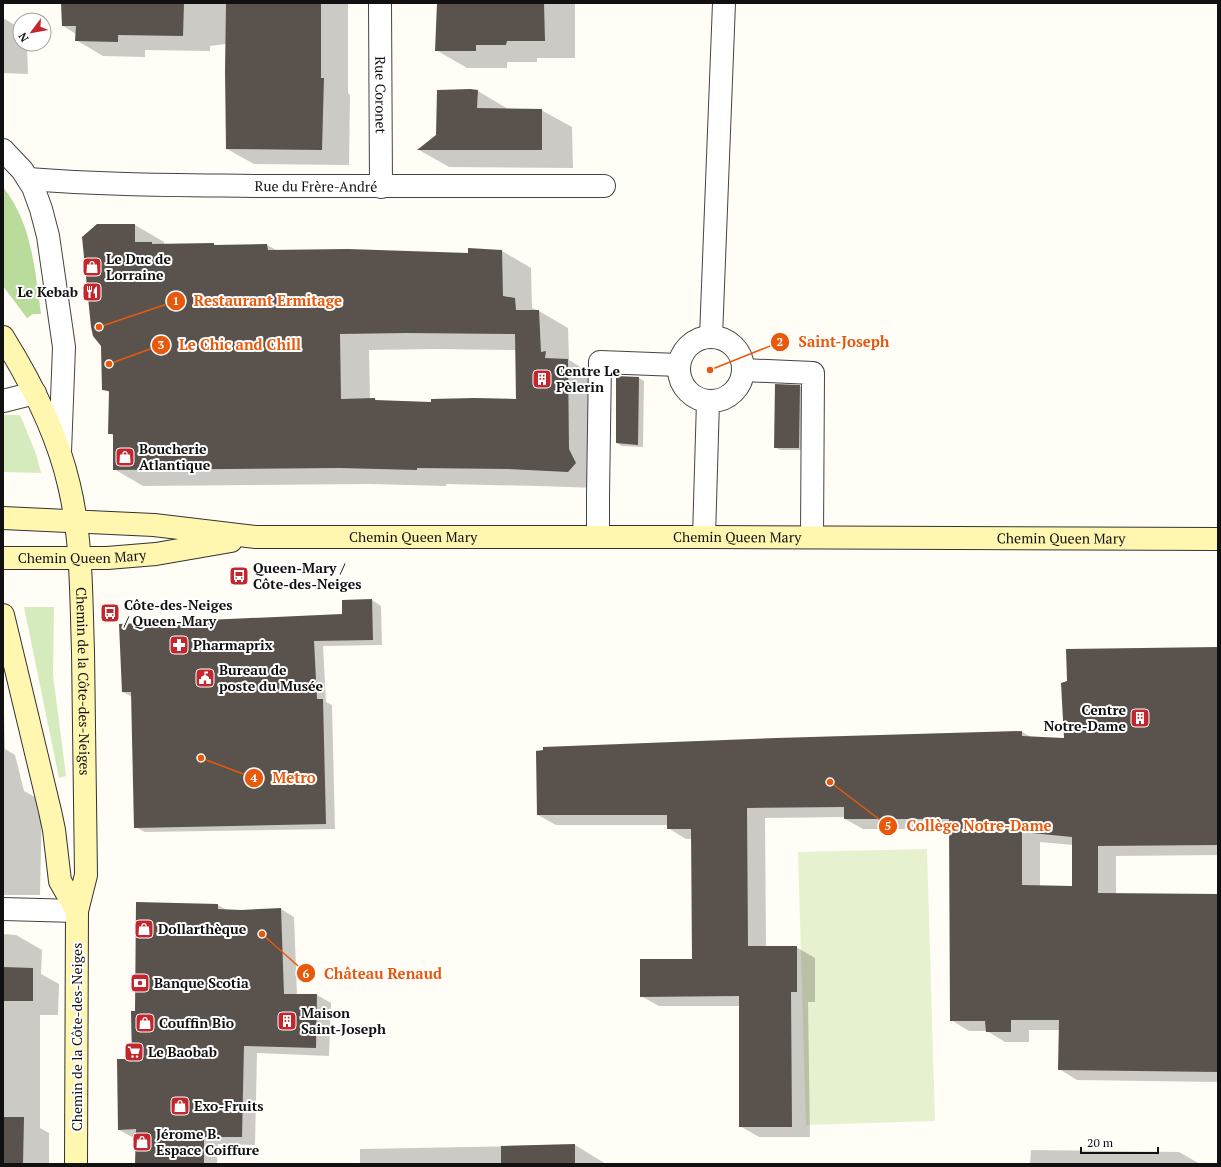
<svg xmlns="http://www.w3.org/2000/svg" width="1221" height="1167" font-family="'PT Serif',serif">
<rect width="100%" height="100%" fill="#fffdf5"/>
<!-- green -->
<g fill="#d5ebbd">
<path d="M3,415H19L21,417L36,454L41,473L3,472Z"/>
<path d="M24,607H54L53,675L66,776L59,778Z"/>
</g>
<!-- forest -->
<path fill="#b9dc9c" d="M3,187C32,223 35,270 41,314H33L27,318L3,286Z"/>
<!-- pitch -->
<path fill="#e6f2cf" d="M927,849L935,1121L806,1125L798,852Z"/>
<!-- shadow -->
<g fill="#0003" fill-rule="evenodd">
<path d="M62,3H348V93L350,95L349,165L254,164L227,149L226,44L210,46V51L145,50V57L103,56L76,40V34L63,26Z"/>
<path d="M438,3H575V58H537V62H507V68H467L436,50Z"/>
<path d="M3,18L20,28V44H27L28,74L3,73Z"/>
<path d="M478,91L508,109L541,110L572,127L573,168L449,167L419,150L437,136Z"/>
<path d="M135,225L164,242V245L214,244L218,246L267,245L276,250L469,254V249L502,251L531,268L532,308L539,311L568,328L569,360L597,377L598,488L538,486L446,484V486L370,484L143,486L114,469V436L109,433L110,393L103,389ZM437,349L517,350V400L432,403L378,401L375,399H370L369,350Z"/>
<path d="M639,378L644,381L643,447L622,446L617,443Z"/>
<path d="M800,386L805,389L804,450H780L775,447Z"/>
<path d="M372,600L381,606L382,645L323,646L326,702L332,705L335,829L145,832L135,827L132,697L123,692L343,615Z"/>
<path d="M1218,648V855L1116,856V894L1218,895V1082L1077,1080L1059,1069L1060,1030H1029V1042H1005L987,1031H969L951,1020L950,829H863L845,819V817L765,818L766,947H796L815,958V1002H808L810,1137H759L740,1126V1006H659L641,996L693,960L692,839H686L668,828V825H556L538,815L1022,732L1031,737L1065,739ZM1040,842L1073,845V887H1040Z"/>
<path d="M3,675L5,749L15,755L24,791L42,801L40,895H3Z"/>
<path d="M137,903L218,905L228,911L281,909L294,917L297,995H317L331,1003L329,1056L257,1053L255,1145L218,1144L217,1164H136L137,1137H132L119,1130L133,1060L136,1012Z"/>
<path d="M3,934L16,935L42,950L41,974L59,984L58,1015H40V1128L49,1133V1164H3Z"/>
<path d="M575,1145L606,1164H360V1149Z"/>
<path d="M1031,1150L1179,1152L1200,1164H1030Z"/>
</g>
<!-- building -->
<g fill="#5a524d" fill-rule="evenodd">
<path d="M61,3H184L183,36L118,35V42L75,41L76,26H62Z"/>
<path d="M226,3H321V78H324L322,150L226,149L225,71Z"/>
<path d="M437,3H544L545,41H507L506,45H476V51H435Z"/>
<path d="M470,89L478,90L477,108L542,109V150H417L436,135L437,90Z"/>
<path d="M97,224H135V242H152V244L214,243V245L267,244L268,250L348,249L468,253V248L502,250L503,296L515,298L516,310H539L541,352L546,351L545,358L568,359L569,449L576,463L568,472L508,469L417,468V470L340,468L113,470V434H108L109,391L102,390L101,346L93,336L91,327L82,237ZM407,333L515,334L516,399L474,398L431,399V402L375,400V398L341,399L340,334Z"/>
<path d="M616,376L639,377L638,445L616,443Z"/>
<path d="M775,384L800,385L799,448H774Z"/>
<path d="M372,599L373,640L314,641L317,699H323L326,824L134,828L131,692H122L119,624L342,614V600Z"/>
<path d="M1218,647V845L1098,846V893L1218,894V1072L1058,1070L1059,1020H1011V1032H986L985,1021H950L949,819H844V807L747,808L748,946H797V992H791L792,1127H739V996L640,997V959H692L691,829H667V815H537L536,751L543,750V747L776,738L1022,731V736L1064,738L1061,683L1067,681L1066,649ZM1022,832L1072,837V886L1022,885Z"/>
<path d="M136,902L218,904V909L241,910L281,908L284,994H317L316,1048L244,1046L242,1137H204V1164H135L136,1129L118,1130L117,1059H132L131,1011H135Z"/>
<path d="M3,967L33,968V1001H3Z"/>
<path d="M3,1117H24L23,1164H3Z"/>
<path d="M575,1144V1164H501V1146Z"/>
</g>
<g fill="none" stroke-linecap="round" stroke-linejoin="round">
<defs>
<g id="street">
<path id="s1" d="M380,3L381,187"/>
<path d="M3,150L22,170L33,187L41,209L48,236L64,347L60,452"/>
<path id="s2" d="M28,179C104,185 179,185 254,186C371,187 488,187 604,186"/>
<path d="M711,337L724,3"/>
<circle cx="711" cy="369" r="32"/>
<path d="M743,370L813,373L812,537"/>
<path d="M3,401L35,393"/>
<path d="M598,537V496L600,362L679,365"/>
<path d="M704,537L708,401"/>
<path d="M3,909L77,911"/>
</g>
<g id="secondary">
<path id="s3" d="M3,337C31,382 57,432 69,485C82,539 81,596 83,651C84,725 85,800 86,875L77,911L76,1164"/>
<path id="s4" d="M3,518L154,525L256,537H704L1218,539"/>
<path id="s5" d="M3,558H107L156,554L231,541"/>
<path d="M3,615L50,811L54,830L60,881L77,911"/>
</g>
</defs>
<!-- street casing -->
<use href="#street" stroke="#444" stroke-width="24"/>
<!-- secondary casing -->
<use href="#secondary" stroke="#333" stroke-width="24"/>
<!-- street -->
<use href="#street" stroke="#fff" stroke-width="22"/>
<!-- secondary -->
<use href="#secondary" stroke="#fff6b0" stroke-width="22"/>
</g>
<!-- icons -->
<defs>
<symbol id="shop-square" viewBox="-11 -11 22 22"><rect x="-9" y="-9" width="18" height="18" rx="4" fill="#c4262e" stroke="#fff"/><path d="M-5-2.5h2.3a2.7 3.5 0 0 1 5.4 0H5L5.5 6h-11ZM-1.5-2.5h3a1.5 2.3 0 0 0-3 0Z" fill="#fff"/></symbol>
<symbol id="restaurant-square" viewBox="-11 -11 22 22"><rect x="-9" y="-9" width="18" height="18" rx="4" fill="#c4262e" stroke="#fff"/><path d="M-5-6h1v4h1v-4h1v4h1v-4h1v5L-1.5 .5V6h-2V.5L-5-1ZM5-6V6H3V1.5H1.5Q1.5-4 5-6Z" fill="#fff"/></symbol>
<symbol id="building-square" viewBox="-11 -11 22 22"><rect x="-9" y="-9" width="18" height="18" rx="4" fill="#c4262e" stroke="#fff"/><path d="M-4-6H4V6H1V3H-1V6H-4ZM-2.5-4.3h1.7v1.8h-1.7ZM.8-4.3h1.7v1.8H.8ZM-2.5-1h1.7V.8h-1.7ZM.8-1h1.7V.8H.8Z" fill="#fff"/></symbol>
<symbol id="bus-square" viewBox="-11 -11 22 22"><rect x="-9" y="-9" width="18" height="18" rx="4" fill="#c4262e" stroke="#fff"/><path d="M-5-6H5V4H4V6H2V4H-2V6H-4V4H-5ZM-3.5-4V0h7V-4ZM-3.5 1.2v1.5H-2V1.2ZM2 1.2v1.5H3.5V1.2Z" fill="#fff"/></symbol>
<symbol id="pharmacy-square" viewBox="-11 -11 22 22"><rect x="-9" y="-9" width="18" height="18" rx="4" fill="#c4262e" stroke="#fff"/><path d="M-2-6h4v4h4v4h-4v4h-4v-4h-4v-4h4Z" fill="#fff"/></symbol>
<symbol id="civic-square" viewBox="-11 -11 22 22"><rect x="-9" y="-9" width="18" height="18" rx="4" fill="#c4262e" stroke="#fff"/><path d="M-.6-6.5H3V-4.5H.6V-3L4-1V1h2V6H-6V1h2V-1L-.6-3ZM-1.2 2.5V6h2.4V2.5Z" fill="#fff"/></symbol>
<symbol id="bank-square" viewBox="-11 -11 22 22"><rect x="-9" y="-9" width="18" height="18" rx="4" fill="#c4262e" stroke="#fff"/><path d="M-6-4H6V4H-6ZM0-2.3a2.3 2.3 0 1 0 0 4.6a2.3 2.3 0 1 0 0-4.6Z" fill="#fff"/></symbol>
<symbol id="supermarket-square" viewBox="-11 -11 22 22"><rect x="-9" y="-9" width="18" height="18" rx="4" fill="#c4262e" stroke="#fff"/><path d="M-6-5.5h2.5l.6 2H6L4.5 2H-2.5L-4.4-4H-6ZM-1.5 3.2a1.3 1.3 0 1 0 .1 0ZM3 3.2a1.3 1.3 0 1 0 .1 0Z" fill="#fff"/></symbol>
</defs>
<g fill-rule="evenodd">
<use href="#shop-square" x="81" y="256" width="22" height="22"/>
<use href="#restaurant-square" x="81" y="281" width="22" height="22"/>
<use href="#building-square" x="531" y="368" width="22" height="22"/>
<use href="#shop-square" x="114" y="446" width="22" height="22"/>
<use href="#bus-square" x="228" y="565" width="22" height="22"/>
<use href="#bus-square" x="99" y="602" width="22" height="22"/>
<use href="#pharmacy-square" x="168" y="634" width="22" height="22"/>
<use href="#civic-square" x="194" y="667" width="22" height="22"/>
<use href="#building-square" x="1129" y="707" width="22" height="22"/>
<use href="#shop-square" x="133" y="918" width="22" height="22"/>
<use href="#bank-square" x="129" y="972" width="22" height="22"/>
<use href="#building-square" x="276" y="1010" width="22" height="22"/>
<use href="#shop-square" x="134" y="1012" width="22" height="22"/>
<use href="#supermarket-square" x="123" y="1041" width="22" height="22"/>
<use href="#shop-square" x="169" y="1095" width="22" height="22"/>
<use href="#shop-square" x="131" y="1131" width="22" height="22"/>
</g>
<g text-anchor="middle" stroke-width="4" stroke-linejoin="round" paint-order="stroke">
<!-- street labels -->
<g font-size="14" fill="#111" stroke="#fff">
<text dy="5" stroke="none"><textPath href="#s1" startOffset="92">Rue Coronet</textPath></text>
<text dy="5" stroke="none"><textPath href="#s2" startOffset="288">Rue du Frère-André</textPath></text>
<text dy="5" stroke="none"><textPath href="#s4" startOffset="411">Chemin Queen Mary</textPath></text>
<text dy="5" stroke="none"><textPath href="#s4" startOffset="735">Chemin Queen Mary</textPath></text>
<text dy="5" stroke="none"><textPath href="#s4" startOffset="1059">Chemin Queen Mary</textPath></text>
<text dy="5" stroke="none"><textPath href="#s5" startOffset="79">Chemin Queen Mary</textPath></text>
<text dy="5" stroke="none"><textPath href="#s3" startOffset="360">Chemin de la Côte-des-Neiges</textPath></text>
<text transform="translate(77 1037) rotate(-90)" y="5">Chemin de la Côte-des-Neiges</text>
</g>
<!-- poi labels -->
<g font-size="14" font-weight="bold" fill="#111" stroke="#fff" text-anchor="start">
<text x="106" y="264">Le Duc de<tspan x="106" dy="16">Lorraine</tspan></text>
<text x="78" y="297" text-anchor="end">Le Kebab</text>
<text x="556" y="376">Centre Le<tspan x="556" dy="16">Pèlerin</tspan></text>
<text x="139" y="454">Boucherie<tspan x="139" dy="16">Atlantique</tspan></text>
<text x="253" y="573">Queen-Mary /<tspan x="253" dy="16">Côte-des-Neiges</tspan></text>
<text x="124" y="610">Côte-des-Neiges<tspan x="124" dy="16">/ Queen-Mary</tspan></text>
<text x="193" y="650">Pharmaprix</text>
<text x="219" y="675">Bureau de<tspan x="219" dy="16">poste du Musée</tspan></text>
<text x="1126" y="715" text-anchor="end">Centre<tspan x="1126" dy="16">Notre-Dame</tspan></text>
<text x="158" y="934">Dollarthèque</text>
<text x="154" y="988">Banque Scotia</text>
<text x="301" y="1018">Maison<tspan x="301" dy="16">Saint-Joseph</tspan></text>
<text x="159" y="1028">Couffin Bio</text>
<text x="148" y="1057">Le Baobab</text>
<text x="194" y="1111">Exo-Fruits</text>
<text x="156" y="1139">Jérome B.<tspan x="156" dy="16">Espace Coiffure</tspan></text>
</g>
</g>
<!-- callouts -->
<path fill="none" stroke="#e8590c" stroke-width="1.5" d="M99 327L176 301M710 370L780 342M109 364L161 345M201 758L254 778M830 782L888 826M262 934L306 973"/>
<g fill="#e8590c" stroke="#fff" stroke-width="1.5">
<circle cx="99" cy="327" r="4"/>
<circle cx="710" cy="370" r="4"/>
<circle cx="109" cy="364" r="4"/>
<circle cx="201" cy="758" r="4"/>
<circle cx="830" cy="782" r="4"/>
<circle cx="262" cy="934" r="4"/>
<circle cx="176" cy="301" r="10"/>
<circle cx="780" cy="342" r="10"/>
<circle cx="161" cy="345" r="10"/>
<circle cx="254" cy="778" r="10"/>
<circle cx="888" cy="826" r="10"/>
<circle cx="306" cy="973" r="10"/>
</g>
<g font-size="12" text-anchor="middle" font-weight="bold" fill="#fff">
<text x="176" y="305">1</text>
<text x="780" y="346">2</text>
<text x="161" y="349">3</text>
<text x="254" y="782">4</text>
<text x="888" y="830">5</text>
<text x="306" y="978">6</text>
</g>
<g font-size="15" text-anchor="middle" font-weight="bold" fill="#e8590c" stroke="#fff" stroke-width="4" stroke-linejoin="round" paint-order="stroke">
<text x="268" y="306">Restaurant Ermitage</text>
<text x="844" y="347">Saint-Joseph</text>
<text x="240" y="350">Le Chic and Chill</text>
<text x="294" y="783">Metro</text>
<text x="979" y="831">Collège Notre-Dame</text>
<text x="383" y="979">Château Renaud</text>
</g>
<!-- border -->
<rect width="1221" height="1167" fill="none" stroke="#111111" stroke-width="8"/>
<!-- north arrow -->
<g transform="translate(32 32) rotate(238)"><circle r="19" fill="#ffffff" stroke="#a0a0a0"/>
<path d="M0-3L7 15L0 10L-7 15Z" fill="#c4262e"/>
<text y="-6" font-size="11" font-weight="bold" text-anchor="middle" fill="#111111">N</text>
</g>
<!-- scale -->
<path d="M1081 1147v6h77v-6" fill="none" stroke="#111111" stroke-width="2"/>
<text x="1087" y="1147" font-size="12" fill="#111111" stroke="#ffffff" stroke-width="3" paint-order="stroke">20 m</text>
</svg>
